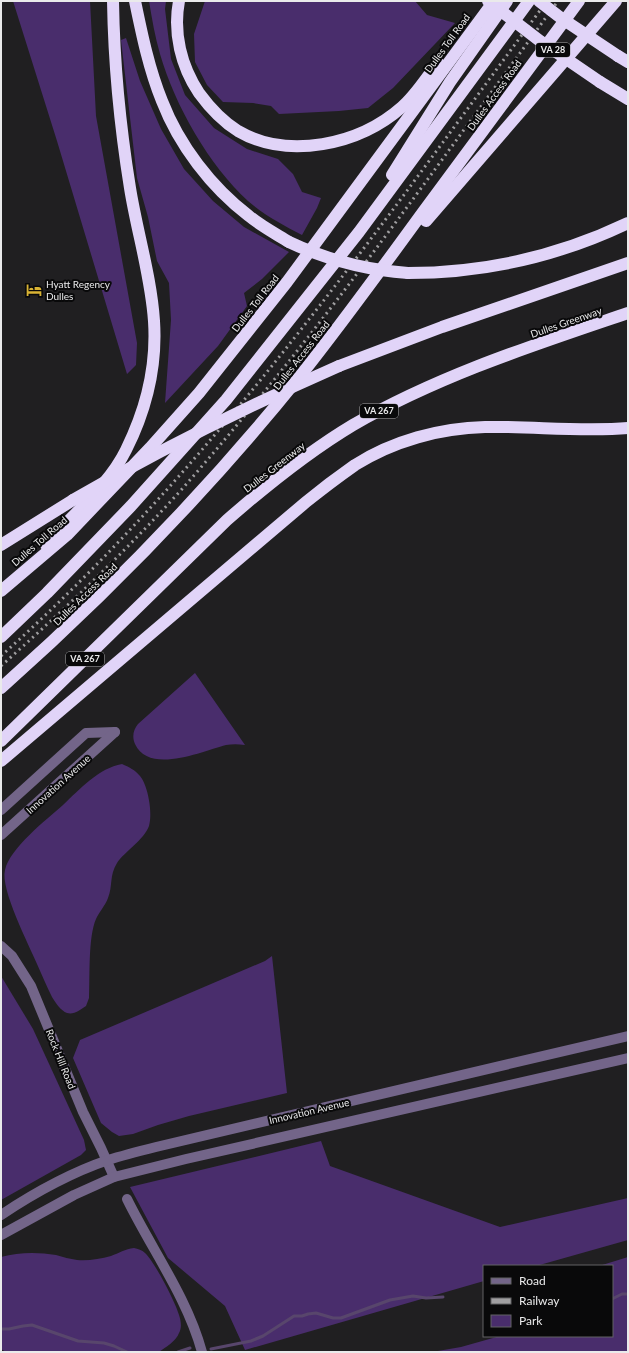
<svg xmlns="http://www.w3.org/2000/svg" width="629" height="1353" font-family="Lato,sans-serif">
<rect width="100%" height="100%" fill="#201f21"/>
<!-- green -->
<g fill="#492d6c">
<path d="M13,1H90L96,116L137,343L136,365L127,374L57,141Z"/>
<path d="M149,1H166L165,9L171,59L185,95L214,128L247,149L278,159L293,174L302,192L321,198L317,208L302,235C283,225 264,215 248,201C209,165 175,106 160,54C155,37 152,19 149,1Z"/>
<path d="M205,1H415L427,15L455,23L393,88L368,108L339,111L279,114L271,106L253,103L223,102L207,85L195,62L194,34Z"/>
<path d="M126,38L140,81L161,129L184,169L213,201L244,227L289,252L262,279L244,293L247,306L218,346L165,403L171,320L169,283L157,261L148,217L137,178L121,40Z"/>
<path d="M195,673L245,745C238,744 232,744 226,745C203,751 149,775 135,744C132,737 133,730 138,724Z"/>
<path d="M122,764C129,767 135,770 140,776C148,785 153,814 149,826C144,840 125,851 117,863C109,876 113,886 108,898C105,906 99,912 96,919C88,937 90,977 89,998L86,1006C80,1010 74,1015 67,1013C61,1011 55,1002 52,997C47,987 42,975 37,964C29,945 0,889 5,870C10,848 46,820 63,805C80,789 99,768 122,764Z"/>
<path d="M272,956L287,1093L189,1116L158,1125L133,1134L119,1136L112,1132L101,1123L73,1058L80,1040L265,961Z"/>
<path d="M1,976L33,1029L84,1140L86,1150L81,1155L1,1200Z"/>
<path d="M321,1141L330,1166L500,1227L628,1198V1240L536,1266H484V1281L245,1350L225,1306L168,1258L130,1187Z"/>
<path d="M134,1248C138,1249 142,1250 145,1253C154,1261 176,1303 179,1315C181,1321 182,1328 179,1333C176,1341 166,1347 159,1352H6L1,1349V1257C19,1252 38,1252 56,1255C63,1257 70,1259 77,1260C88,1261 100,1259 111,1256C119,1253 125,1249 134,1248Z"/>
<path d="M628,1257V1352H432L461,1347L500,1336H612V1266H599Z"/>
</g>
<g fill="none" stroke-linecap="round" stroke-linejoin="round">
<!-- stream -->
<g stroke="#58466c" stroke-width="3">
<path d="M612,1299L622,1294H628"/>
<path d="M1,1329H9L23,1326L32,1325L78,1341L104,1343L114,1346L127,1352"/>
<path d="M211,1349L251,1341L263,1336L294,1316H302L308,1314L316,1313L333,1318H341L390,1300L413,1296L426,1298L443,1297"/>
<path d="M178,1352L190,1348"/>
</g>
<!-- minor -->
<g stroke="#736589" stroke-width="10">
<path d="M1,810L86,733L115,732"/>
<path d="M1,835L115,732"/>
<path d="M1,946L12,956L31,986L83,1112L101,1148L114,1177"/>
<path d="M127,1199C152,1250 187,1297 202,1352"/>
<path d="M1,1215C34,1193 70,1173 108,1160C124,1155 140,1151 156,1147L628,1036"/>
<path d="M1,1235L74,1195L114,1177L186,1159L628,1058"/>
</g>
<!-- highway -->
<g stroke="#e1d4f8" stroke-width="12">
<path d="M135,1C142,35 149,69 162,101C179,145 211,187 249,216C261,226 276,234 289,242"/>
<path d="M179,1C173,33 181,66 199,93C210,108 222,121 238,131C288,160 359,145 402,107C416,95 426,78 438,63"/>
<path d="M618,56L628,62"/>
<path d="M600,82L628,99"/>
<path d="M392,175L450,82L507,1"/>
<path d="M426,221L616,1"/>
<path d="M408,273C484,273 559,256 628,223"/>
<path d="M339,366L442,327L628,263"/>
<path d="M1,545L73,500"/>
<path d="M46,545C72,515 109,485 126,450C146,410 157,366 154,321C151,276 137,232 130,188C120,126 114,64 113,1"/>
<path d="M1,591L67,535L150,448L199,393L287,282L494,1"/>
<path d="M1,637L47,593L131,506L226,400L359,232L529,1"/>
<path d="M1,688C109,592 210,488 301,375C343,322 383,267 423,212C475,142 527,71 579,1"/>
<path d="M1,741L227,520C267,485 308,452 353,425C440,375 534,345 628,313"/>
<path d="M1,761L306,502C322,489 338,477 355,465C393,441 440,428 485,427C532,426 581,432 628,428"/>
</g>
<!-- rail -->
<g stroke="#a09fa1" stroke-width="3" stroke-dasharray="2 4" stroke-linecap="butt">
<path d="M1,656C214,466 378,229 547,1"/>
<path d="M1,666C64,610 125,552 182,489C318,335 437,166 558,1"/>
</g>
<!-- highway-bridge -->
<g stroke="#e1d4f8" stroke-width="12">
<path d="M488,1L540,41L600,82"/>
<path d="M539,1L561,18L618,56"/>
<path d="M289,242C327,260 366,270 408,273"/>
<path d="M73,500C159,450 248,406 339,366"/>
</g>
</g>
<!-- icons -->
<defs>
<symbol id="hotel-bare" viewBox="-9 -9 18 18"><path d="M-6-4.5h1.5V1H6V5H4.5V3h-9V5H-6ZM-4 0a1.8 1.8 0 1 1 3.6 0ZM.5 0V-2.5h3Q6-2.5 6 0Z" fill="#d9b334" stroke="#09090a" stroke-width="2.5" paint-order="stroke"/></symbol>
</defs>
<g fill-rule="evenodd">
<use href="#hotel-bare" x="23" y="279" width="22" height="22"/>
</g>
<g text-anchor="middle" stroke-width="4" stroke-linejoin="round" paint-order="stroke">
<!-- shield labels -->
<g fill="#09090a" stroke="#a6a6a8" stroke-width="1">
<rect x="536" y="43" width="34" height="14" rx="3"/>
<rect x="360" y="404" width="38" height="14" rx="3"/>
<rect x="66" y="652" width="38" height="14" rx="3"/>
</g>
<g font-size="9" font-weight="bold" fill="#eaeaeb">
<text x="553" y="53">VA 28</text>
<text x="379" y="414">VA 267</text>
<text x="85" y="662">VA 267</text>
</g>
<!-- street labels -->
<g font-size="10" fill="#eaeaeb" stroke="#09090a">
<text transform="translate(447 43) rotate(-54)" y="4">Dulles Toll Road</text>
<text transform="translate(494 95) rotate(-54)" y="4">Dulles Access Road</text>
<text transform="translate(255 303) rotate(-52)" y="4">Dulles Toll Road</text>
<text transform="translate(566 322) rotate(-19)" y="4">Dulles Greenway</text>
<text transform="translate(301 355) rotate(-52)" y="4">Dulles Access Road</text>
<text transform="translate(274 467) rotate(-38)" y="4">Dulles Greenway</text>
<text transform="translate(39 541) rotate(-41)" y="4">Dulles Toll Road</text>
<text transform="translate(85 594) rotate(-44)" y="4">Dulles Access Road</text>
<text transform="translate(58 784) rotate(-42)" y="4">Innovation Avenue</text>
<text transform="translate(61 1059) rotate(68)" y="4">Rock Hill Road</text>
<text transform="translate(309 1111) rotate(-13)" y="4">Innovation Avenue</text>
</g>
<!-- poi labels -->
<g font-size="10" fill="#eaeaeb" stroke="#09090a" text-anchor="start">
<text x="46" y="288">Hyatt Regency<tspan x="46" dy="12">Dulles</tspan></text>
</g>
</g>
<!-- border -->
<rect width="629" height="1353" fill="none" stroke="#eaeaeb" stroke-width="4"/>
<!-- legend -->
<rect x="483" y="1265" width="130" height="72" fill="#09090a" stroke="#636364"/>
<rect x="491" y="1278" width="20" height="6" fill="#736589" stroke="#636364"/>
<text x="519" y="1285" font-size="12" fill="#eaeaeb">Road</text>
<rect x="491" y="1298" width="20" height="6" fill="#a09fa1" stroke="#636364"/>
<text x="519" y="1305" font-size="12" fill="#eaeaeb">Railway</text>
<rect x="491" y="1315" width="20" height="12" fill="#492d6c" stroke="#636364"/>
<text x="519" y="1325" font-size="12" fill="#eaeaeb">Park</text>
</svg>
